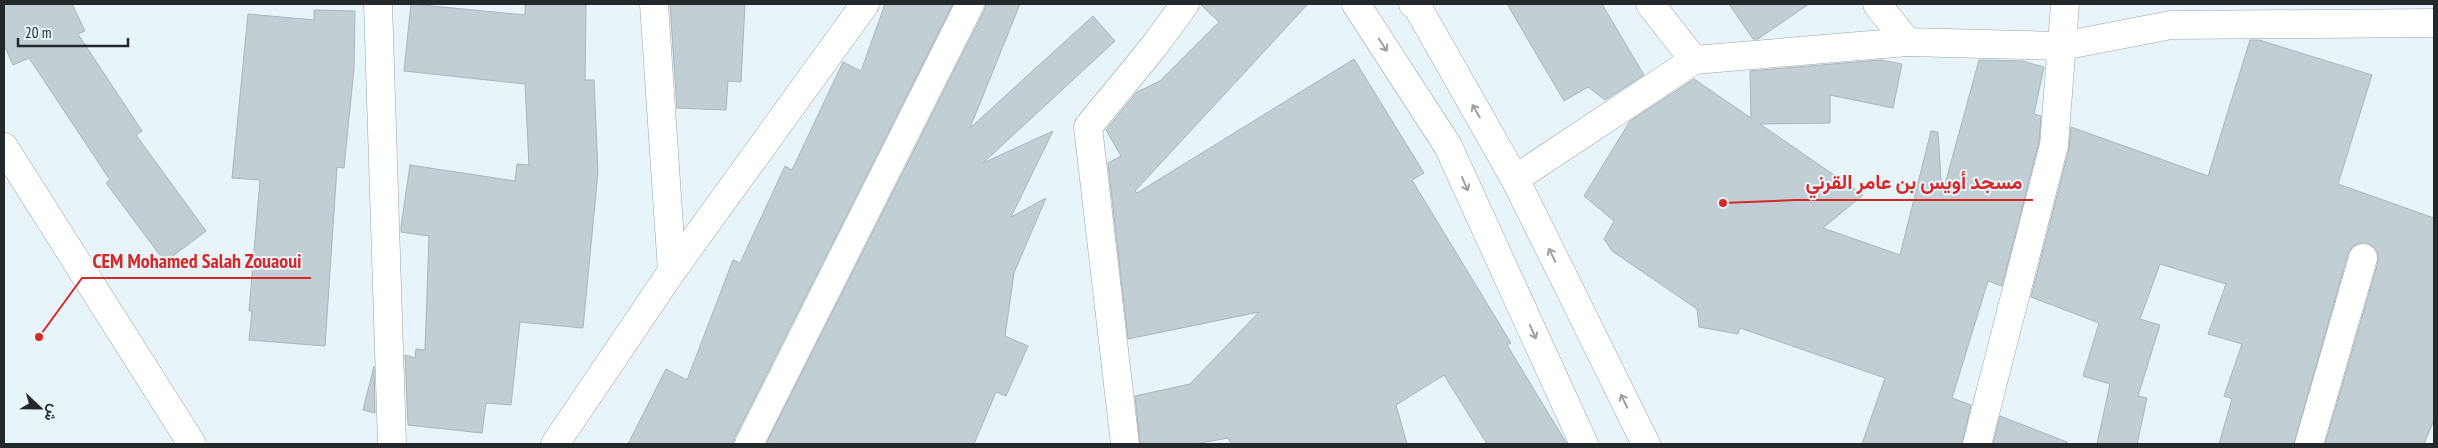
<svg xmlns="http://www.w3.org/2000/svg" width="2438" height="448" font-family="'PT Sans Narrow',Vazirmatn,sans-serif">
<rect width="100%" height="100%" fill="#e7f5fb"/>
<!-- building -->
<g fill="#c1cfd5" stroke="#a8b5bb">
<path d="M4,4H72L85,31L78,34L142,131L136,135L206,231L165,262L106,183L110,180L29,58L13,65L4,45Z"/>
<path d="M411,4L525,15V4H586L585,80H594L598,172L583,328L520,322L511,405L486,403L482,433L408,425L405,355L415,358L416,349L425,350L429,236L401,232V227L410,165L515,181L517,164L529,165L525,84L404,71Z"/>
<path d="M670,4H745L741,82L728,81L726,110L677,108Z"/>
<path d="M885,4H953L735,437L733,444H628L666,369L687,380L733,260L740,263L785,166L792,170L843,62L861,71Z"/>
<path d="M986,4H1020L970,128L1093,16L1115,41L983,163L1053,131L1011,217L1046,198L1014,273L1005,336L1028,346L1006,396L996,392L974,444H766L984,11Z"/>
<path d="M1200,4H1308L1135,191L1137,193L1354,59L1424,173L1412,180L1511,343L1507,345L1567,444H1487L1444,375L1396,405L1407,444H1231L1228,438L1195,444H1140L1135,396L1190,384L1259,312L1128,339L1108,163L1121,156L1106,130L1137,92L1160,81L1219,22Z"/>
<path d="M1507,4H1602L1644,75L1605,100L1588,87L1564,101Z"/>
<path d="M1729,4H1809L1758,39H1753Z"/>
<path d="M314,10L355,11L354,68L344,168L337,167L325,346L249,340L252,311H249L260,180L232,178L248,14L314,20Z"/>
<path d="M2250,40H2259L2372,75L2338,184L2434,218V420L2424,444H2325L2378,262V254L2375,248L2368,243H2359L2352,247L2348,254L2294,444H2219L2232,399L2224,396L2242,344L2208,334L2226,284L2160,264L2140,319L2160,325L2138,396L2147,398L2137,444H2097L2110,384L2083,376L2099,323L2031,297L2069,149L2071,127L2208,176Z"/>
<path d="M1880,60L1902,64L1893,108L1830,95V123L1760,124L1863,195L1823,228L1900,255L1931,131L1938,132L1942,195L1979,60L2022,61L2044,67L2034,114L2041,116L2039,142L2002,286L1988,281L1952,398L1971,405L1962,444H1862L1885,378L1740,328L1738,334L1699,327L1697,309L1612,251L1604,239L1614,221L1584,196L1630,121L1694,79L1751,118L1750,71Z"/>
<path d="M374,366L375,413L363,410Z"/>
<path d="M2000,416L2067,442V444H1993Z"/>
</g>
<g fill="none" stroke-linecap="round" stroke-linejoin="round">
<defs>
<g id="minor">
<path d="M378,4L392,444"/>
<path d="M654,4L672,271"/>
<path d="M1650,4L1694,60"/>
<path d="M1877,4L1907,42"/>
<path d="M1515,179L1694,60L1907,42L2062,46L2171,25L2434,23"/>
<path d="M555,444L672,271L865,4"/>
<path d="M749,444L970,4"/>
<path d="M1977,444L2054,145L2065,4"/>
<path d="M2309,444L2363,258"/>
</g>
<g id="tertiary">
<path d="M1356,4L1448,146L1584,444"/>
<path d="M1413,4L1418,8L1515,179L1646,444"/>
<path d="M4,147L192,444"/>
<path d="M1125,444L1088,127L1155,45L1185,4"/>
</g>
</defs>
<!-- minor casing -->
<use href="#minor" stroke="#97a4aa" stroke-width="29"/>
<!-- tertiary casing -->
<use href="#tertiary" stroke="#97a4aa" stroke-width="29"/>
<!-- minor -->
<use href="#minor" stroke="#fff" stroke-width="28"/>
<!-- tertiary -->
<use href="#tertiary" stroke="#fff" stroke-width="28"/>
</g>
<!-- one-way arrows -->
<defs><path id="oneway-shaft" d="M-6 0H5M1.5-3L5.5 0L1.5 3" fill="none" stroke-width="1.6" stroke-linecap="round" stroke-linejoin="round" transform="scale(1.25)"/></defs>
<g stroke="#9c9ea0">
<use href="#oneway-shaft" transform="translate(1383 45) rotate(57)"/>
<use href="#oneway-shaft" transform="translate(1476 111) rotate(-120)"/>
<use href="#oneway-shaft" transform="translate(1465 184) rotate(66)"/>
<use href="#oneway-shaft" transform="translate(1552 255) rotate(-116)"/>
<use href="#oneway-shaft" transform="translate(1533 332) rotate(66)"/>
<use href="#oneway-shaft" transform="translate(1624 401) rotate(-116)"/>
</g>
<!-- callouts -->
<path fill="none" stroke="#d62828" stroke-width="2" d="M1723 203L1796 200H2033M39 337L82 278H311"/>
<g fill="#d62828" stroke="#e7f5fb" stroke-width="2">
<circle cx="1723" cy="203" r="5"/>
<circle cx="39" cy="337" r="5"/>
</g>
<g font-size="20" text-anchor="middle" font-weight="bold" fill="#d62828" stroke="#e7f5fb" stroke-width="4" stroke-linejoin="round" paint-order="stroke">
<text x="1914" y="189">مسجد أويس بن عامر القرني</text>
<text x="197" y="268">CEM Mohamed Salah Zouaoui</text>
</g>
<!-- border -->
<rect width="2438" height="448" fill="none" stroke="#23282b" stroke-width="10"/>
<!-- north arrow -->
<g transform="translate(40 408) rotate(112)" stroke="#e7f5fb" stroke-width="4" paint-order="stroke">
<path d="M0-4L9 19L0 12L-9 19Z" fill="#23282b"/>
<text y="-8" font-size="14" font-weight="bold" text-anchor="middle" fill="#23282b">ش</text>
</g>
<!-- scale -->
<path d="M18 38v8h110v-8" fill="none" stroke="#23282b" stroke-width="2.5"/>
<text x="25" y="38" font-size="15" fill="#23282b" stroke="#e7f5fb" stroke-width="4" paint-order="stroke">20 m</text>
</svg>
